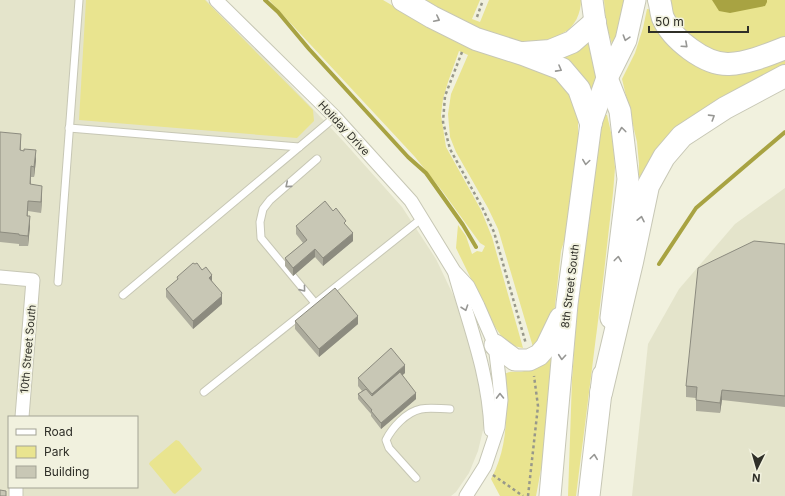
<svg xmlns="http://www.w3.org/2000/svg" width="785" height="496" font-family="Inter,sans-serif">
<rect width="100%" height="100%" fill="#f1f1de"/>
<!-- built -->
<g fill="#e4e4cb" fill-rule="evenodd">
<path d="M0,0H206L254,46L344,142L402,207L436,259L468,326L482,392L484,426L478,451L469,473L456,492L451,496H0ZM9,417H137V487H9Z"/>
<path d="M785,188V496H632L648,344L679,289L735,224Z"/>
</g>
<!-- green -->
<g fill="#e9e48f">
<path d="M86,0H205L313,110L314,121L297,138L79,120Z"/>
<path d="M269,0H383L426,25L548,71L571,95L578,119V156L571,219L561,251L554,315L550,327L533,347L498,229L488,208L456,152L450,137L448,114L451,94L468,55L459,51L448,82L443,99L441,115L446,147L481,210L492,237L523,348L514,346L502,337L493,324L456,248L458,225L466,236L472,254L477,251L482,252L485,246L480,243L443,192L415,157Z"/>
<path d="M418,0H480L472,19L480,22L489,0H581C581,13 575,27 563,33C518,59 460,20 418,0Z"/>
<path d="M604,0H626L614,45L612,44L606,24Z"/>
<path d="M667,0H785V40L734,54L713,53L682,32L670,13Z"/>
<path d="M647,9L654,10L670,45L681,56L694,64L785,56V68L638,182L639,164L637,142L622,79L635,53L643,28Z"/>
<path d="M589,41L599,79L592,95L561,55Z"/>
<path d="M604,115H607L613,141L615,168L613,193L603,281L576,496H568L572,380L576,324L586,222L598,136Z"/>
<path d="M554,353L545,448L536,496H500L491,479C509,446 507,410 505,374C510,370 518,373 524,371C536,368 544,361 554,353Z"/>
<path d="M176,440L179,441L202,469L201,471L175,494L173,493L149,464L150,462Z"/>
</g>
<!-- water -->
<path fill="#a8a342" d="M712,0H767V2L765,6L730,13L719,11Z"/>
<g fill="none" stroke-linecap="round" stroke-linejoin="round">
<!-- stream -->
<g stroke="#a8a342" stroke-width="4">
<path d="M265,0L278,12L309,49L408,157L426,173L463,225L476,247"/>
<path d="M659,264L696,208L785,132"/>
</g>
<defs>
<g id="service">
<path d="M69,128L299,147"/>
<path d="M58,282L79,0"/>
<path d="M123,295L335,117"/>
<path d="M315,303L261,238L260,222L263,209L270,200L317,159"/>
<path d="M204,392L421,219"/>
<path d="M416,478L389,448L386,440C392,428 406,412 421,409C430,407 441,409 450,409"/>
</g>
<g id="minor">
<path d="M216,0L335,117L411,201L454,271L468,286L478,306L495,345L499,378L501,400L498,427L485,466L466,496"/>
<path d="M455,274C470,327 489,375 491,430"/>
<path d="M0,277L33,280L22,417"/>
<path d="M16,496V487"/>
</g>
<g id="primary">
<path d="M592,0L595,22L607,78L620,111L628,179L611,318"/>
<path d="M495,345L515,360H529L539,355L546,347L560,318"/>
<path d="M550,496L567,304L591,123L607,78L626,40L635,0"/>
<path d="M589,496L603,375"/>
</g>
<g id="motorway">
<path d="M403,0L432,17L476,39L523,54L562,69L579,89L591,123"/>
<path d="M659,0C661,6 661,13 663,18C672,39 705,65 729,64C748,63 767,55 785,48"/>
<path d="M524,53L550,51L572,42L595,22"/>
<path d="M601,393L632,262L648,186L664,157L682,136L725,108L785,76"/>
</g>
</defs>
<!-- service casing -->
<use href="#service" stroke="#c7c7b5" stroke-width="9"/>
<!-- minor casing -->
<use href="#minor" stroke="#c7c7b5" stroke-width="15"/>
<!-- primary casing -->
<use href="#primary" stroke="#c7c7b5" stroke-width="23"/>
<!-- motorway casing -->
<use href="#motorway" stroke="#c7c7b5" stroke-width="24"/>
<!-- path -->
<g stroke="#98988a" stroke-width="2.5" stroke-dasharray="3 3" stroke-linecap="butt">
<path d="M477,17L483,0"/>
<path d="M462,52L445,96L443,122L450,149L482,207L494,232L526,344"/>
<path d="M493,475L523,496"/>
<path d="M528,496L538,406L534,376"/>
</g>
<!-- service -->
<use href="#service" stroke="#fff" stroke-width="7"/>
<!-- minor -->
<use href="#minor" stroke="#fff" stroke-width="13"/>
<!-- primary -->
<use href="#primary" stroke="#fff" stroke-width="21"/>
<!-- motorway -->
<use href="#motorway" stroke="#fff" stroke-width="22"/>
</g>
<!-- wall -->
<g fill="#acab9c">
<path d="M0,132L21,144L20,150L36,160L34,177H31V185L42,196L41,213L28,211V216L30,226L28,246H19V244L0,242Z"/>
<path d="M296,226H346L353,241L323,266L315,257L293,276L285,266V258L303,243L296,234Z"/>
<path d="M785,244V407L722,400L720,413L696,411V398L686,397V386Z"/>
<path d="M195,264L212,281L222,301V304L193,329L166,297V289L177,280V277Z"/>
<path d="M295,321L358,324L319,357L295,329Z"/>
<path d="M405,373L402,375L416,399L381,429L371,416V414L358,399V394L362,391L358,386V378Z"/>
</g>
<!-- shaded-wall -->
<g fill="#8c8b7f">
<path d="M21,134V144L20,161V150Z"/>
<path d="M36,150V160L34,177V167Z"/>
<path d="M31,166V177L30,195V184Z"/>
<path d="M42,186V196L41,213V202Z"/>
<path d="M30,216V226L28,246V236Z"/>
<path d="M353,233V241L323,266V258Z"/>
<path d="M315,249V257L293,276V268Z"/>
<path d="M212,275V283L209,278Z"/>
<path d="M222,293V304L193,329V321Z"/>
<path d="M358,316V324L319,357V349Z"/>
<path d="M405,365V373L372,402V394Z"/>
<path d="M722,390V400L720,413V403Z"/>
<path d="M416,393V399L381,429V423Z"/>
</g>
<!-- building -->
<g fill="#c8c7b5" stroke="#8c8b7f">
<path d="M0,132L21,134L20,150L24,151V149L36,150L34,167L31,166L30,184L42,186L41,202L28,201L27,216H30L28,236L19,235V234L0,232Z"/>
<path d="M325,201L333,211L336,208L346,221L344,223L353,233L323,258L315,249L293,268L285,258L307,240L296,226Z"/>
<path d="M754,241L785,244V396L722,390L720,403L696,400L697,387L686,386L698,268Z"/>
<path d="M193,263L195,264L197,263L202,270L206,267L212,275L209,278L222,293L221,295L222,296L193,321L166,289L178,279L177,277Z"/>
<path d="M335,288L358,316L319,349L295,321Z"/>
<path d="M391,348L405,365L372,394L358,378Z"/>
<path d="M400,372L416,393L381,423L371,411L372,410L358,394L366,389L372,396Z"/>
<path d="M0,490L6,491V496H0Z"/>
</g>
<!-- one-way arrows -->
<defs><path id="oneway-chevron" d="M-2-3.5L2.5 0L-2 3.5" fill="none" stroke-width="1.6" stroke-linecap="round" stroke-linejoin="round"/></defs>
<g stroke="#979794">
<use href="#oneway-chevron" transform="translate(437 19) rotate(27)"/>
<use href="#oneway-chevron" transform="translate(626 38) rotate(107)"/>
<use href="#oneway-chevron" transform="translate(685 45) rotate(42)"/>
<use href="#oneway-chevron" transform="translate(559 69) rotate(29)"/>
<use href="#oneway-chevron" transform="translate(712 117) rotate(-32)"/>
<use href="#oneway-chevron" transform="translate(622 130) rotate(-97)"/>
<use href="#oneway-chevron" transform="translate(586 162) rotate(98)"/>
<use href="#oneway-chevron" transform="translate(288 185) rotate(140)"/>
<use href="#oneway-chevron" transform="translate(641 219) rotate(-78)"/>
<use href="#oneway-chevron" transform="translate(618 259) rotate(-83)"/>
<use href="#oneway-chevron" transform="translate(303 289) rotate(51)"/>
<use href="#oneway-chevron" transform="translate(465 308) rotate(71)"/>
<use href="#oneway-chevron" transform="translate(562 357) rotate(95)"/>
<use href="#oneway-chevron" transform="translate(500 396) rotate(-91)"/>
<use href="#oneway-chevron" transform="translate(594 457) rotate(-83)"/>
</g>
<g text-anchor="middle" stroke-width="4" stroke-linejoin="round" paint-order="stroke">
<!-- street labels -->
<g font-size="11" fill="#2f2f28" stroke="#f1f1de">
<text transform="translate(344 128) rotate(47)" y="4">Holiday Drive</text>
<text transform="translate(570 286) rotate(-83)" y="4">8th Street South</text>
<text transform="translate(28 349) rotate(-85)" y="4">10th Street South</text>
</g>
</g>
<!-- legend -->
<rect x="8" y="416" width="130" height="72" fill="#f1f1de" stroke="#a3a395"/>
<rect x="16" y="429" width="20" height="6" fill="#ffffff" stroke="#a3a395"/>
<text x="44" y="436" font-size="12" fill="#2f2f28">Road</text>
<rect x="16" y="446" width="20" height="12" fill="#e9e48f" stroke="#a3a395"/>
<text x="44" y="456" font-size="12" fill="#2f2f28">Park</text>
<rect x="16" y="466" width="20" height="12" fill="#c8c7b5" stroke="#a3a395"/>
<text x="44" y="476" font-size="12" fill="#2f2f28">Building</text>
<!-- north arrow -->
<g transform="translate(757 468) rotate(185)" stroke="#f1f1de" stroke-width="3" paint-order="stroke">
<path d="M0-3L7 15L0 10L-7 15Z" fill="#2f2f28"/>
<text y="-6" font-size="11" font-weight="bold" text-anchor="middle" fill="#2f2f28">N</text>
</g>
<!-- scale -->
<path d="M649 26v6h99v-6" fill="none" stroke="#2f2f28" stroke-width="2"/>
<text x="655" y="26" font-size="12" fill="#2f2f28" stroke="#f1f1de" stroke-width="3" paint-order="stroke">50 m</text>
</svg>
